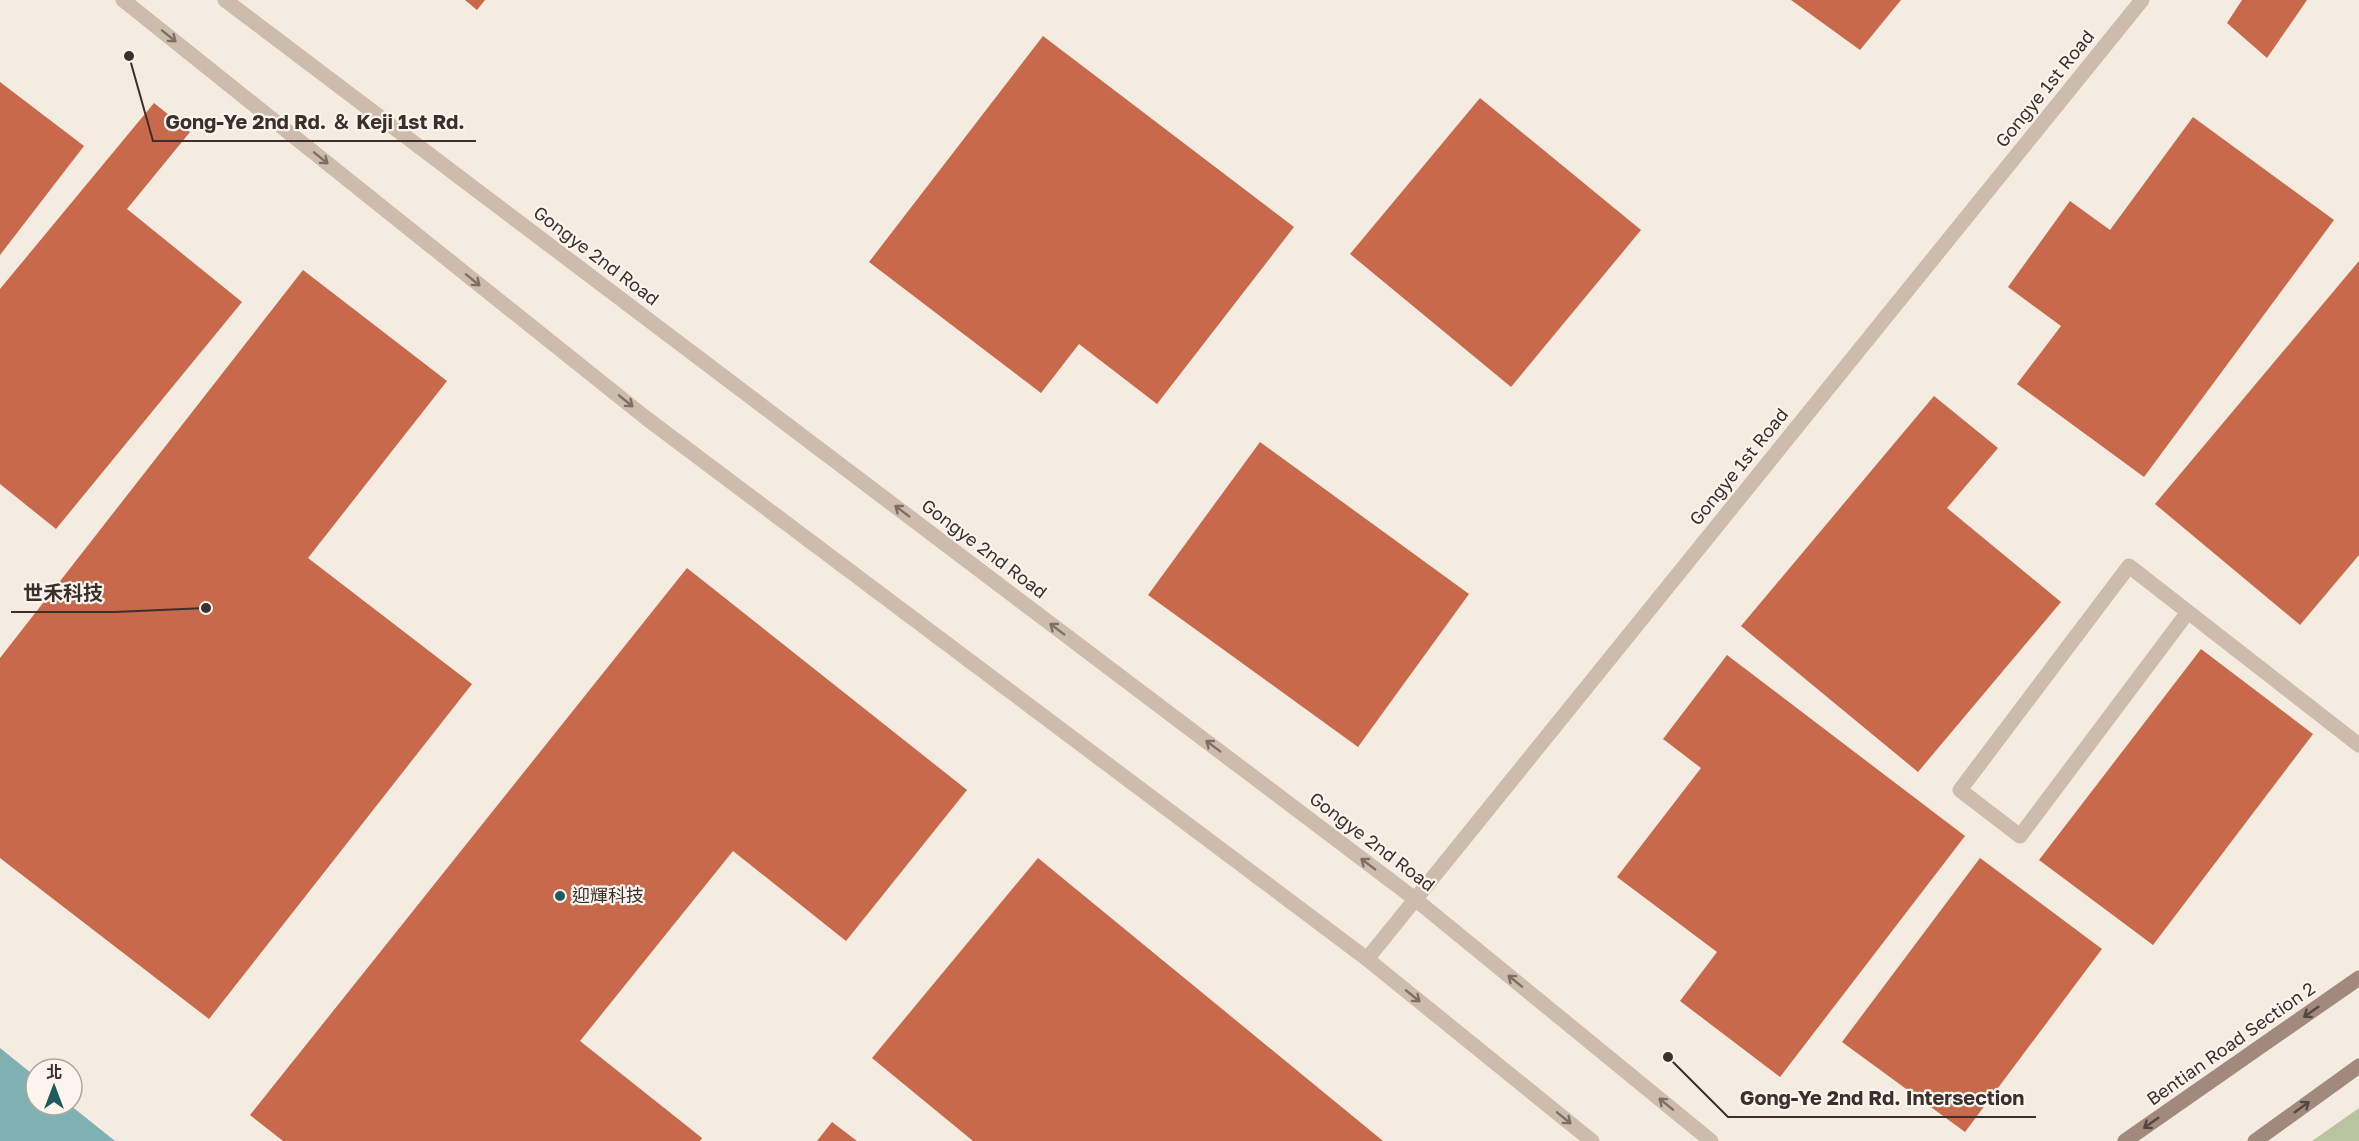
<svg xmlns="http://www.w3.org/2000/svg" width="2359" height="1141" font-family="'Golos Text','Noto Sans TC',sans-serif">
<rect width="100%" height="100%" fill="#f4ebe1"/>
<!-- green -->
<path fill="#b8c4a0" d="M2359,1108V1141H2312Z"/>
<!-- water -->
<path fill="#7fb0b2" d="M0,1048L36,1077V1105H70L115,1141H0Z"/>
<!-- building -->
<g fill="#c8694b">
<path d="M465,0H485L477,10Z"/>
<path d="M1791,0H1901L1860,50Z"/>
<path d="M2242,0H2307L2267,58L2227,23Z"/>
<path d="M1043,36L1294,227L1157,404L1079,344L1041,393L869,262Z"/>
<path d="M0,82L84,146L0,255Z"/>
<path d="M1480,98L1641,230L1511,387L1350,254Z"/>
<path d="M154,103L190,132L127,209L242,302L56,529L0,484V289Z"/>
<path d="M2193,117L2334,220L2144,477L2017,384L2061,326L2008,287L2070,201L2110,230Z"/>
<path d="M2359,261V555L2300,625L2155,504Z"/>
<path d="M303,270L447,381L308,558L472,684L209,1019L0,858V658Z"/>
<path d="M1934,396L1998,448L1947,508L2061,602L1918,772L1741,626Z"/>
<path d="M1260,442L1469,594L1358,747L1148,595Z"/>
<path d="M687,568L967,790L846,941L733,851L580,1041L702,1138L700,1141H283L250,1115Z"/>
<path d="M2201,649L2313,734L2153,945L2039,860Z"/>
<path d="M1727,655L1965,836L1780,1077L1680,1001L1717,952L1617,877L1701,768L1663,739Z"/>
<path d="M1038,858L1383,1141H973L872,1058Z"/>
<path d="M1980,858L2102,949L1965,1132L1842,1042Z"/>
<path d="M832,1122L857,1141H817Z"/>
</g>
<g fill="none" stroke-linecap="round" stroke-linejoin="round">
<!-- lane -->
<path stroke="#cdbbac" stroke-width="15" d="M2188,612L2020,836L1960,790L2129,566L2359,745"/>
<!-- street -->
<g stroke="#cdbbac" stroke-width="15">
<path d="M123,0L646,418L1367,959L1592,1141"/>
<path d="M225,0L1415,899L1711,1141"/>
<path d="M1367,959L2142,0"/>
</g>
<!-- secondary -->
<g stroke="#a18a7d" stroke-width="15">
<path d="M2125,1141L2359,978"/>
<path d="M2255,1141L2359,1066"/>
</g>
</g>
<!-- one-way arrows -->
<defs><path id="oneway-shaft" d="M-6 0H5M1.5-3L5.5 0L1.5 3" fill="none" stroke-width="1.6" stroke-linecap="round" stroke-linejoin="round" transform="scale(1.5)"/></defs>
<g stroke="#7d6f65">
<use href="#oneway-shaft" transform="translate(169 36) rotate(39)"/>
<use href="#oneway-shaft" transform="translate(321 158) rotate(39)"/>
<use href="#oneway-shaft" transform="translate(473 280) rotate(39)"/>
<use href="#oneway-shaft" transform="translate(626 401) rotate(39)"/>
<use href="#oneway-shaft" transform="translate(902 511) rotate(-143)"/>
<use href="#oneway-shaft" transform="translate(1057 629) rotate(-143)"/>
<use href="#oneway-shaft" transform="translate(1213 746) rotate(-143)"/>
<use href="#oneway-shaft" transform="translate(1368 864) rotate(-143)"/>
<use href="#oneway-shaft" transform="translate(1515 981) rotate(-141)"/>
<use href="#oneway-shaft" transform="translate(1413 996) rotate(39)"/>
<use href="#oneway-shaft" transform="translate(1666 1104) rotate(-141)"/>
<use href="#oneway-shaft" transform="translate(1564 1118) rotate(39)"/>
</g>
<g stroke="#544640">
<use href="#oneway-shaft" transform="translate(2311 1012) rotate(145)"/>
<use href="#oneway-shaft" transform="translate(2302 1107) rotate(-36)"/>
<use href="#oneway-shaft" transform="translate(2151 1123) rotate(145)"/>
</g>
<!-- markers -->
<circle fill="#1f5a5e" stroke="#fbf5ee" stroke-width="2" cx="560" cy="896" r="6"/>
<g text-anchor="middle" stroke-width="4.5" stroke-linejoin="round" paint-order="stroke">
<!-- street labels -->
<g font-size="18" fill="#3b302b" stroke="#fbf5ee">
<text transform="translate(2045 89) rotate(-51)" y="6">Gongye 1st Road</text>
<text transform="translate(596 256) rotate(37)" y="6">Gongye 2nd Road</text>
<text transform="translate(1739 467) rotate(-51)" y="6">Gongye 1st Road</text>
<text transform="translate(984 549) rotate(37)" y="6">Gongye 2nd Road</text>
<text transform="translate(1372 842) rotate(37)" y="6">Gongye 2nd Road</text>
<text transform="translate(2231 1044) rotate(-35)" y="6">Bentian Road Section 2</text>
</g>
<!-- poi labels -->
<g font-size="18" fill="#3b302b" stroke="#fbf5ee" text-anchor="start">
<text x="572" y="902">迎輝科技</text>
</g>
</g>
<!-- callouts -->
<path fill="none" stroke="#3b302b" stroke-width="2" d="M129 56L153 141H476M206 608L115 612H11M1668 1057L1728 1117H2036"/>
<g fill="#3b302b" stroke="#fbf5ee" stroke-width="2">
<circle cx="129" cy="56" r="6"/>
<circle cx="206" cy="608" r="6"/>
<circle cx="1668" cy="1057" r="6"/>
</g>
<g font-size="20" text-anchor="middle" font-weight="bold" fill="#3b302b" stroke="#fbf5ee" stroke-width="4.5" stroke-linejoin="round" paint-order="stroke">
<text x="315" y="129">Gong-Ye 2nd Rd. ＆ Keji 1st Rd.</text>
<text x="63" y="600">世禾科技</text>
<text x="1882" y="1105">Gong-Ye 2nd Rd. Intersection</text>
</g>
<!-- north arrow -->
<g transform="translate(54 1087)"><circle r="28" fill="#fbf5ee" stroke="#aea6a0" stroke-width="1.5"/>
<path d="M0-4.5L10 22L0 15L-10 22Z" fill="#1f5a5e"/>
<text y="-9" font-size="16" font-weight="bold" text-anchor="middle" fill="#3b302b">北</text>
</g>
</svg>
